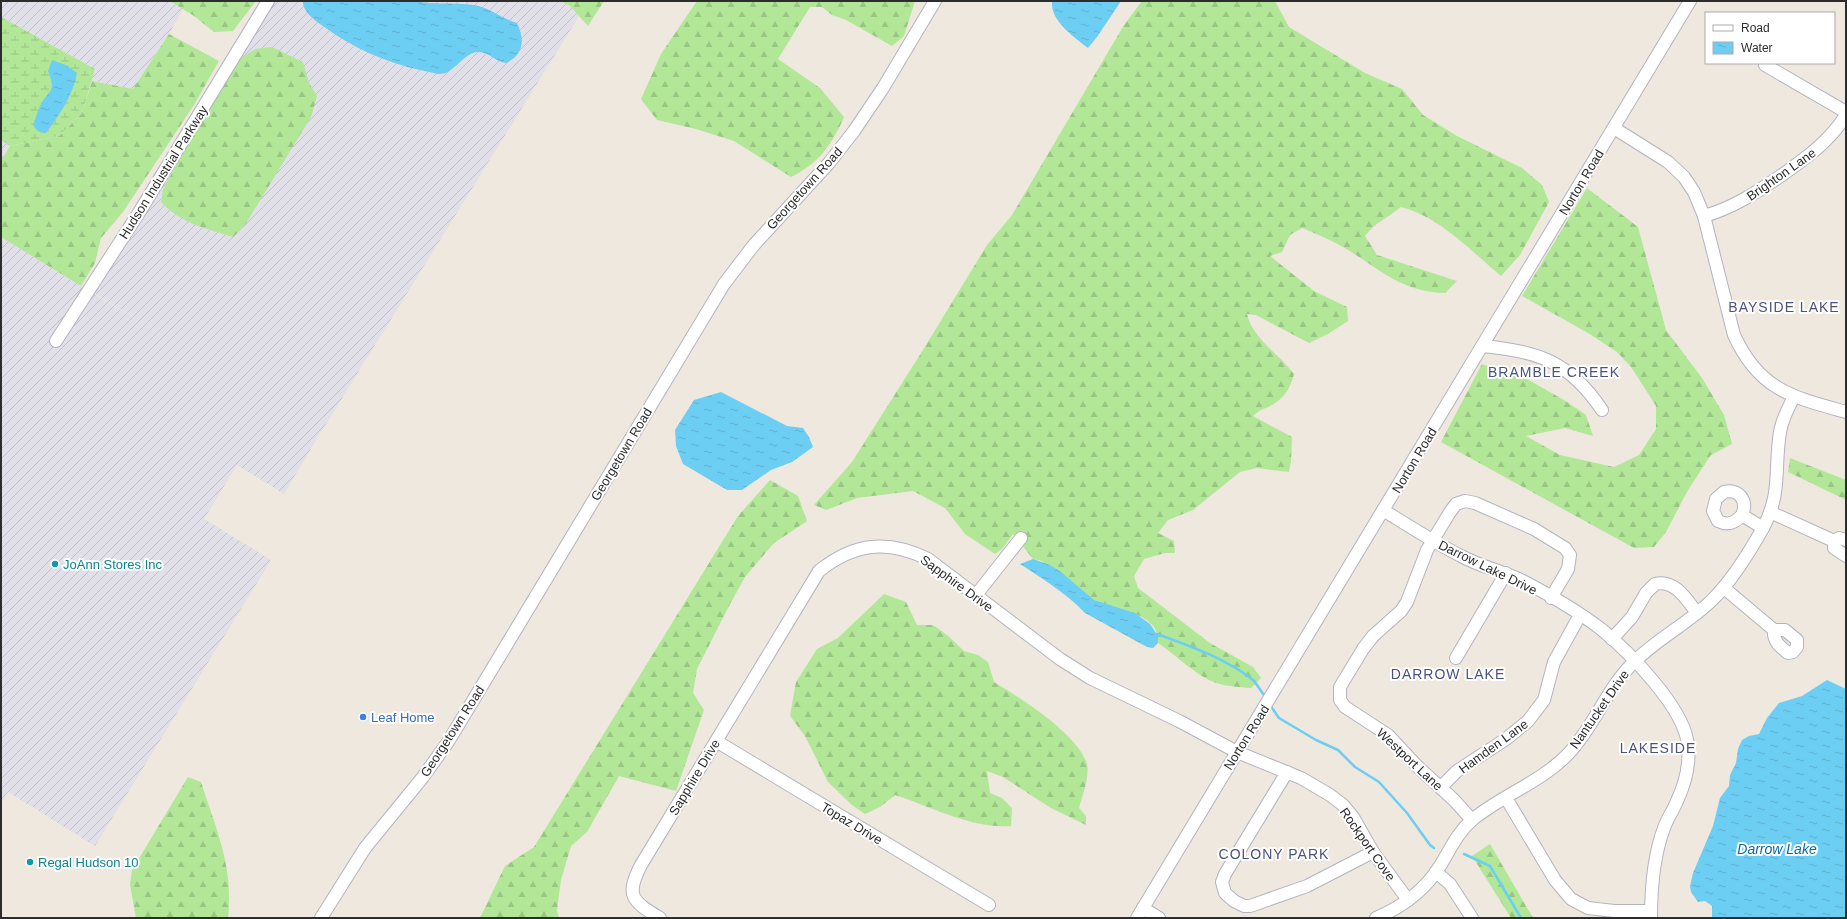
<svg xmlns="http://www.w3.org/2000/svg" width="1847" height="919" font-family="Arial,sans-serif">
<defs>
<pattern id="industrial-furrows" width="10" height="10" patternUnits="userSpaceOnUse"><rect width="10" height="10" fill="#e1dfe7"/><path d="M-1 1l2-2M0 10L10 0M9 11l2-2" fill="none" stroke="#c1c0c6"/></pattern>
<pattern id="forest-firs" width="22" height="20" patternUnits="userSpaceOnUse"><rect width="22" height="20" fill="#b2e798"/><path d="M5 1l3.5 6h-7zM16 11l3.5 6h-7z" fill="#99c683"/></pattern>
<pattern id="wetland-marsh" width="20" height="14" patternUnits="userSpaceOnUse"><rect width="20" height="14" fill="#b2e798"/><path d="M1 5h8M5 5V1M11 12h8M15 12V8" fill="none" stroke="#99c683"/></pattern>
<pattern id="water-ripples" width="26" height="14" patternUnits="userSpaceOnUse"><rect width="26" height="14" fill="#6dcef4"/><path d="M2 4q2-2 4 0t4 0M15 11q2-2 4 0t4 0" fill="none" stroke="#5fb1d1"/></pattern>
</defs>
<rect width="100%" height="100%" fill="#eee8de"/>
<!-- industrial -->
<g fill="url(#industrial-furrows)">
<path d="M1,1H170L183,9L169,34L133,89L92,81L10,146L1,161Z"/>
<path d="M268,1H561L570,6L579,16L321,432L284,494L237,465L204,519L271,560L95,846L8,792L1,803V237L168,339L88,289Z"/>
</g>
<!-- forest -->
<g fill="url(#forest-firs)">
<path d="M170,1H256L233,31L214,32L194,16Z"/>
<path d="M561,1H604L588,26L570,6Z"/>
<path d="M697,1H915L904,36L892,46L846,20L832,15L822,7H810L778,59L820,88L844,117C832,145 818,164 791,177L734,141L696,129L657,120L641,99L661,54Z"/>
<path d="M1142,1H1275L1289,27L1365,73L1402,89L1423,115L1457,136L1522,168L1542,185L1549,202L1520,255L1501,276C1471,251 1440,217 1401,207C1389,217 1374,223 1365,236L1377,255L1457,281L1445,293C1407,292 1386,275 1356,255C1340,244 1320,235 1302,228L1290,235L1282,252L1270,256L1314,291L1347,307L1348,321L1328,334L1309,343L1256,315L1247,314C1253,339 1279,354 1294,374C1291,386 1286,396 1275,403C1267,409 1261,408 1253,416L1292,437L1291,461L1289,472L1257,468L1240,472L1193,510L1168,520L1158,533L1174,541L1175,553H1165L1144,559L1134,576L1138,588L1210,643L1253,667L1261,678L1251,688C1241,687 1230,687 1220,684C1199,679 1176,655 1158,643C1161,612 1112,609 1094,600C1088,597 1083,592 1079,589C1066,580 1054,570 1042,561L1033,559L1013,534L1002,549L995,554L965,534L945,508L913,491L857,498L826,510L814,505L852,462L923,350L987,245L1012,215L1124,25Z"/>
<path d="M169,34L219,61L194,105L123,212L101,238L95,263L81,286L1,237V161L10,146L59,136L82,113L92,81L133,89Z"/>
<path d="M272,47L303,62L309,83L317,96L311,117L245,225L233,237C207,229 180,223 161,202L163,189L206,112L240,59L255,49Z"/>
<path d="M1587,188L1638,227L1666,330L1702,378L1724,415L1732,444L1711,455L1688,490L1666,532L1654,547L1634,548L1441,442L1482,364L1527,379L1564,400L1586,415L1593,436L1565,428L1526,436L1560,455L1614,467L1639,455L1656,429V406L1631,367L1617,352L1588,333L1522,296Z"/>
<path d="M1790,458L1846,480V500L1788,472Z"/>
<path d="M770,480L798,496L807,521L774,543L745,577L729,606L697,669L693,693L704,710L676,791L619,776L587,832L571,846L561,880L557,910L559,918H480L505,866L534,847L738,516Z"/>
<path d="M884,594L906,602L917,625H933L947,635L964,651L978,655L988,662L994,682C1020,698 1077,733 1087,764C1090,776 1082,797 1079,808L1086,816V825L1051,808L1003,777L987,771L990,793L1002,798L1012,808L1011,826C972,829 932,807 895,795L880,807L865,814L852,805L828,782L805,736L790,716L796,682L817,649L838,638Z"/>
<path d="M188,777L201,782C216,829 234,867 228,918H136L130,885L132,870Z"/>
<path d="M1490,844L1533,918H1511L1472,856Z"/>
</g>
<!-- wetland -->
<path fill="url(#wetland-marsh)" d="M1,17L95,69L82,113L59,136L10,146L1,140Z"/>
<!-- water -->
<g fill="url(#water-ripples)">
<path d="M303,1H415C435,5 454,2 474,5C489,7 502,19 517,23C525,39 524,55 506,63C496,62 488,51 477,52C462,54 454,75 438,74C432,73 426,71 420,70C384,62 353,48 323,26C315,21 302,11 303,1Z"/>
<path d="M1052,1H1121L1097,37L1088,48C1074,37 1050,21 1052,1Z"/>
<path d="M52,60L66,65L77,73C73,96 59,115 46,133C39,133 37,131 33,125C36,119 37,111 41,104C51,88 56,91 48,71Z"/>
<path d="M721,392L787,426L803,428L809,437L813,447L792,462L771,470L742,490H727L683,464L676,446L675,430L694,400Z"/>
<path d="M1033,559L1050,565L1061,572L1094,600L1135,613L1150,624L1158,636V643L1153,648L1147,647L1085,613C1066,593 1043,579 1020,564Z"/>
<path d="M1827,680L1846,689V918H1712V906L1705,901L1698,902L1691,892L1690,886L1693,873L1713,826L1720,798L1729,786L1730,775L1736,763L1738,749L1742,740L1749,736L1759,734L1767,718L1779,703L1802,696Z"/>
</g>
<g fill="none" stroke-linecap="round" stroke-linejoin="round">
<!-- stream -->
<g stroke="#6dcef4" stroke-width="2.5">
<path d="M1157,634C1190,646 1225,658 1253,680C1257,684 1260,690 1264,695"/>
<path d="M1272,708L1279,718L1316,740L1338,750L1355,767L1379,782L1407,813L1430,845L1434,848"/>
<path d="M1464,854L1490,866L1521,918"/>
</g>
<defs>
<g id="minor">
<path d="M1765,65L1846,112"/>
<path d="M1614,128L1668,162L1684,177L1694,192L1704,216L1734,335C1759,390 1792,397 1846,412"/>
<path d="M1704,216C1733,208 1757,192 1782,175C1807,157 1830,141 1846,115"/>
<path d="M56,341L140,211L268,1"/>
<path d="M1483,346C1539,352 1569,361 1602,410"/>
<path d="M1383,510C1409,526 1435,543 1461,556C1481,567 1503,571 1523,581C1548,594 1579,612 1601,629C1628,651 1686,709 1688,746C1690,765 1685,784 1677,801C1673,811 1667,819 1664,828C1653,857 1651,888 1651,918"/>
<path d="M1770,512L1834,541"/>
<path d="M1742,515C1735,523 1728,526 1718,521L1713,511L1716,499L1724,492C1740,488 1748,502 1742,515L1763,528"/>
<path d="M1834,541V548L1846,556"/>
<path d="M1834,541L1839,538L1846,540"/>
<path d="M1724,588L1774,630H1785L1797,640V647L1793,652L1788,653C1779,646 1773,641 1774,630"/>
<path d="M976,595L1021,538"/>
<path d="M1612,639L1632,617L1646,593L1655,584C1675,579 1687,600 1697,613"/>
<path d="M1456,658L1506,573"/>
<path d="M716,741L989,905"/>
<path d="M1287,772L1225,874L1222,882L1225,893L1234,901L1244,906H1250L1307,886L1373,852"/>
<path d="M1441,787L1457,771L1506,739L1528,721L1544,700L1554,662L1580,615"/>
<path d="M1506,798L1555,880L1571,899L1588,908L1614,911H1651"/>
<path d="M1472,820L1454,800L1418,767L1388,735L1345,707L1340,700V687L1363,649L1373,636L1401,611L1407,602L1427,550L1450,512L1456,504L1465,501L1475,503L1534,529L1565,548L1570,555L1568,569L1551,598"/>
<path d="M1436,872L1450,884L1472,918"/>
<path d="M1143,908L1159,918"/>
<path d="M321,918L365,848L423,777L448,742L724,284L753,246L829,163L854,131L883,88L935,1"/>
<path d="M660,918C632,901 625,896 641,865L819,571C854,543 887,539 928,559L1060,659L1090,678L1179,721L1237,752L1301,778L1330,795L1343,805L1353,817L1373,852L1408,900"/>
<path d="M1137,918L1690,1"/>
<path d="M1376,918C1402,907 1425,890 1440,866C1450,850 1457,833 1472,820C1502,795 1542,782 1569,753C1595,725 1607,688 1634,662C1657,639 1687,624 1711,601C1732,581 1749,553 1763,528C1782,493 1774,468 1780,432C1782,420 1788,408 1794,397"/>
</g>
</defs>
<!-- minor casing -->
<use href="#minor" stroke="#b2b4c0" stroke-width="14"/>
<!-- minor -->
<use href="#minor" stroke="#fff" stroke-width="12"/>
</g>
<!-- markers -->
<g fill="#0f9aa8" stroke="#fff" stroke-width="1.5">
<circle cx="55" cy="564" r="4"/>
<circle cx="30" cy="862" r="4"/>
</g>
<circle fill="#3f7fe0" stroke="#fff" stroke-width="1.5" cx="363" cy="717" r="4"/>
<g text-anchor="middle" stroke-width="4" stroke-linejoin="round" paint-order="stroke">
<!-- street labels -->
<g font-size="13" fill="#2c2c2c" stroke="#fff">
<text transform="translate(163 172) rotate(-58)" y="5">Hudson Industrial Parkway</text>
<text transform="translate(1781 174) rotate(-35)" y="5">Brighton Lane</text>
<text transform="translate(1581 182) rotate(-59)" y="5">Norton Road</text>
<text transform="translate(804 188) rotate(-48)" y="5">Georgetown Road</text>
<text transform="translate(621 454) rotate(-59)" y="5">Georgetown Road</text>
<text transform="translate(1414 460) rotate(-59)" y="5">Norton Road</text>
<text transform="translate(1488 567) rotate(26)" y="5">Darrow Lake Drive</text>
<text transform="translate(957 583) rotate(36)" y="5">Sapphire Drive</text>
<text transform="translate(1599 709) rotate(-55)" y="5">Nantucket Drive</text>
<text transform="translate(452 731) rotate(-57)" y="5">Georgetown Road</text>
<text transform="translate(1246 737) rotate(-58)" y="5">Norton Road</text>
<text transform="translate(1493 746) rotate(-36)" y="5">Hamden Lane</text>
<text transform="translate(1410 759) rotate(43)" y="5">Westport Lane</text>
<text transform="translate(694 777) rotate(-59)" y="5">Sapphire Drive</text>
<text transform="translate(852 823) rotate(31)" y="5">Topaz Drive</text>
<text transform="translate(1368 844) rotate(55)" y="5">Rockport Cove</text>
</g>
<!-- culture labels -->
<g font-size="13" fill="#0d838f" stroke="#fff" text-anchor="start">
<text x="63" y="569">JoAnn Stores Inc</text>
<text x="38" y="867">Regal Hudson 10</text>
</g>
<!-- shop labels -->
<g font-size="13" fill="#366cbe" stroke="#fff" text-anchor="start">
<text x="371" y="722">Leaf Home</text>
</g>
<!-- neighbourhood labels -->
<g font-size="14" letter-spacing="1" fill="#4a5380" stroke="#fff">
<text x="1784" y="312">BAYSIDE LAKE</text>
<text x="1554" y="377">BRAMBLE CREEK</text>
<text x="1448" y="679">DARROW LAKE</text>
<text x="1658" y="753">LAKESIDE</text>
<text x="1274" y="859">COLONY PARK</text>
</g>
<!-- water labels -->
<g font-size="14" font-style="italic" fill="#076ca5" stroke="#fff">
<text x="1777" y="854">Darrow Lake</text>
</g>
</g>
<!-- border -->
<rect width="1847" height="919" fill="none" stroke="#2c2c2c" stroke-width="4"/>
<!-- legend -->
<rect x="1705" y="12" width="130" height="52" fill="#ffffff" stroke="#ababab"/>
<rect x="1713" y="25" width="20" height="6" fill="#ffffff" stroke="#ababab"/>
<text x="1741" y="32" font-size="12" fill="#2c2c2c">Road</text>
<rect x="1713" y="42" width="20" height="12" fill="url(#water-ripples)" stroke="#ababab"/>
<text x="1741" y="52" font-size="12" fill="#2c2c2c">Water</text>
</svg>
